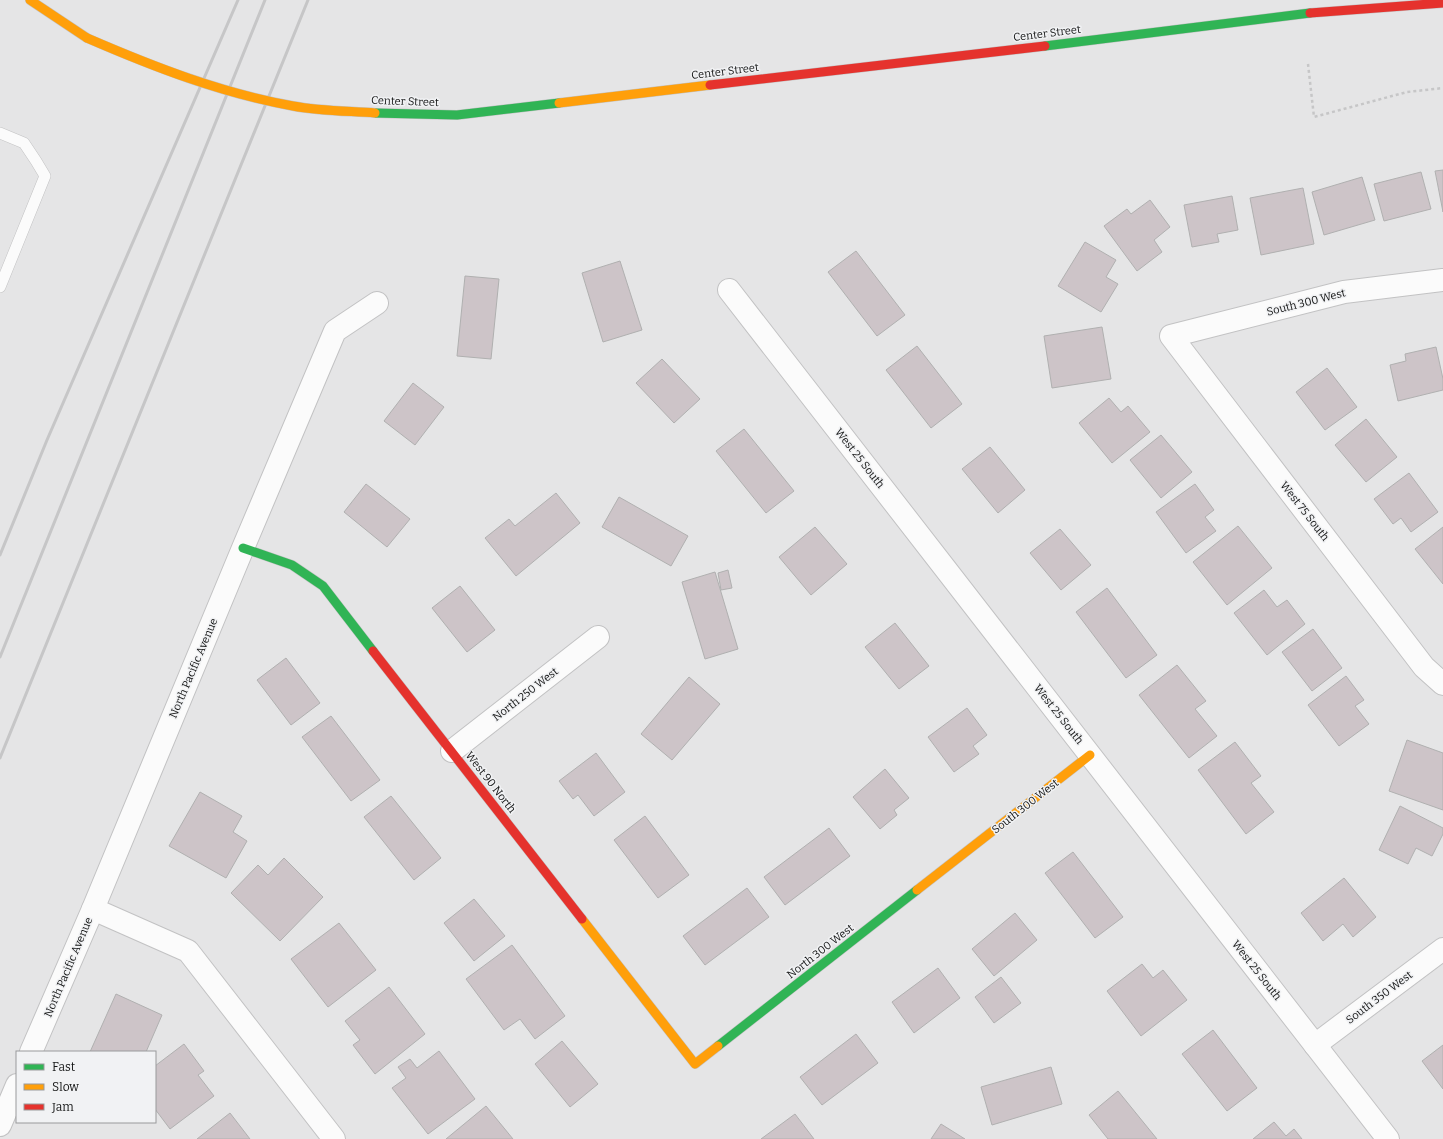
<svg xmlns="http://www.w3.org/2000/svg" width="1443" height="1139" font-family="Bitter,serif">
<rect width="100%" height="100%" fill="#e5e5e6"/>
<!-- building -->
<g fill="#cdc4c8" stroke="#b0b0b0">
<path d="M1443,170V212L1435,171Z"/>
<path d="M1421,172L1431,209L1384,221L1374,184Z"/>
<path d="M1362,177L1375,220L1324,235L1312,192Z"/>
<path d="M1303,188L1314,244L1261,255L1250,198Z"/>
<path d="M1232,196L1238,230L1217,234L1219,242L1192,247L1184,205Z"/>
<path d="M1150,200L1170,227L1154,240L1162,252L1137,271L1104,226L1127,209L1131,214Z"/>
<path d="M1085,242L1116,260L1106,277L1118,284L1101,312L1058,286Z"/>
<path d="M856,251L905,315L877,336L828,272Z"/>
<path d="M620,261L642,330L603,342L582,273Z"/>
<path d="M465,276L499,279L491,359L457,356Z"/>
<path d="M1102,327L1111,379L1052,388L1044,336Z"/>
<path d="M917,346L962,404L931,428L886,370Z"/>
<path d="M1436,347L1443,379V390L1398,401L1390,365L1406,361L1405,354Z"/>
<path d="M662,359L700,399L674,423L636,383Z"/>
<path d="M1327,368L1357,407L1325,430L1296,392Z"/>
<path d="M413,383L444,407L415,445L384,421Z"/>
<path d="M1109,398L1121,412L1128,406L1150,432L1112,463L1079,423Z"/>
<path d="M1366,419L1397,457L1366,482L1335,445Z"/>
<path d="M744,429L794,491L766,513L716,451Z"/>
<path d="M1161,435L1192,472L1161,498L1130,460Z"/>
<path d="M990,447L1025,490L998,513L962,469Z"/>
<path d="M1409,473L1438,512L1411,532L1401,518L1393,524L1374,499Z"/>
<path d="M366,484L410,519L387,547L344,512Z"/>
<path d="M1195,484L1214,510L1205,517L1216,531L1186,553L1156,512Z"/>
<path d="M556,493L580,523L516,576L485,538L509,519L515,526Z"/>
<path d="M619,497L688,536L671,566L602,527Z"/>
<path d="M1238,526L1272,568L1227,605L1193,562Z"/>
<path d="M815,527L847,564L811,595L779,557Z"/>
<path d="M1443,527V584L1415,549Z"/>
<path d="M1060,529L1091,565L1061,590L1030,553Z"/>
<path d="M728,570L732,588L721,590L718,573Z"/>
<path d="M715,572L738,649L705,659L682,582Z"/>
<path d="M460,586L495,630L467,652L432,608Z"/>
<path d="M1107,588L1157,655L1126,678L1076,612Z"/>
<path d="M1264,590L1277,607L1287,600L1305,624L1267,655L1234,613Z"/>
<path d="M895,623L929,666L899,689L865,647Z"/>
<path d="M1313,629L1342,668L1312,691L1282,652Z"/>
<path d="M286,658L320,703L291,725L257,680Z"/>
<path d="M1177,665L1206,701L1195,709L1217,736L1189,758L1139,695Z"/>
<path d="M1346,676L1364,700L1355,706L1369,724L1339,746L1308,705Z"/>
<path d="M689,677L720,704L672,760L641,734Z"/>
<path d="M967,708L987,735L973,746L979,754L954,772L928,737Z"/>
<path d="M331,716L380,780L351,801L302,737Z"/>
<path d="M1407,740L1443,753V810L1389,791Z"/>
<path d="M1235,742L1261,776L1251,783L1274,812L1246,834L1198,770Z"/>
<path d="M596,753L625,792L594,816L578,795L573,799L559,781Z"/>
<path d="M885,769L909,798L894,810L897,815L880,829L853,797Z"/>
<path d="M200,792L242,816L233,832L247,841L226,878L169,846Z"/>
<path d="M391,796L441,858L414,880L364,817Z"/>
<path d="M1400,806L1443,828V834L1432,856L1416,848L1408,864L1379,850Z"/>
<path d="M645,816L689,875L658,898L614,840Z"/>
<path d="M829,828L850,856L785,905L764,877Z"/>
<path d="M1073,852L1123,917L1095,938L1045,873Z"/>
<path d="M284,858L323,897L280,941L231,893L258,865L268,875Z"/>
<path d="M1344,878L1376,917L1353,937L1343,924L1323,941L1301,913Z"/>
<path d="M747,888L769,917L705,965L683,936Z"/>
<path d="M474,899L505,936L474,961L444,923Z"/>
<path d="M1015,913L1037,940L994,976L972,949Z"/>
<path d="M339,923L376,970L328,1007L291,959Z"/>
<path d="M512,945L565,1016L535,1039L520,1019L504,1030L466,979Z"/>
<path d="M1142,964L1153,978L1163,970L1187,1000L1141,1036L1107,991Z"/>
<path d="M938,968L960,998L914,1033L892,1002Z"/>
<path d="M1001,977L1021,1003L994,1023L975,997Z"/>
<path d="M389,987L425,1034L375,1074L353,1045L360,1040L345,1021Z"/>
<path d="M116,994L162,1015L146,1052H90Z"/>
<path d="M1213,1030L1257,1088L1227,1111L1182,1054Z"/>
<path d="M856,1034L878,1063L822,1105L800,1077Z"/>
<path d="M562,1041L598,1084L570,1107L535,1064Z"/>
<path d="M184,1044L204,1071L198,1075L214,1096L170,1129L155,1109V1066Z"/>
<path d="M1443,1045V1089L1422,1061Z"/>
<path d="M439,1051L475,1099L428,1134L392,1088L406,1078L398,1067L410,1059L417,1068Z"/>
<path d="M1051,1067L1062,1104L992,1125L981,1087Z"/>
<path d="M1118,1091L1157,1139H1108L1089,1115Z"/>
<path d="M486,1106L513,1139H446Z"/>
<path d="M230,1113L250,1139H197Z"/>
<path d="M795,1114L814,1139H761Z"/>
<path d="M1274,1122L1286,1136L1294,1129L1302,1139H1253Z"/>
<path d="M941,1124L965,1139H931Z"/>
</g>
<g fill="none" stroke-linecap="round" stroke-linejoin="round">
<defs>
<path id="lane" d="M0,133L24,143L36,161L45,176L0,287"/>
<g id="street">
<path d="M1443,280L1344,292L1171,336L1424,667L1443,684"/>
<path d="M729,290L1388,1139"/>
<path d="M452,751L598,637"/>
<path d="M93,909L188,951L334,1139"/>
<path d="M1315,1045L1443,949"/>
<path d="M31,1052L93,909L243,548L335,331L377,303"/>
<path d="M0,1125L17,1085"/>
</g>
<g id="fast">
<path d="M1045,46L1310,13"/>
<path d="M375,113L457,115L559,103"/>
<path d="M243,548L292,565L323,586L373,651"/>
<path d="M718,1046L917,890"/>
</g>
<g id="slow">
<path d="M30,0L87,38"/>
<path d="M559,103L710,85"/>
<path d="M917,890L1090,755"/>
<path d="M582,919L695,1064L718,1046"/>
</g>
<g id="jam">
<path d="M1310,13L1443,3"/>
<path d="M710,85L1045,46"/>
<path d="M373,651L582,919"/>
</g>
</defs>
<!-- lane casing -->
<use href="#lane" stroke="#c2c2c3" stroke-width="12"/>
<!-- street casing -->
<use href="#street" stroke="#c2c2c3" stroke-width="24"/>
<!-- fast casing -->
<use href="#fast" stroke="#c2c2c3" stroke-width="10"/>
<!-- slow casing -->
<use href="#slow" stroke="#c2c2c3" stroke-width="10"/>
<!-- jam casing -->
<use href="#jam" stroke="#c2c2c3" stroke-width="10"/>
<!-- path -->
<path stroke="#c6c6c7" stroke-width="2.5" stroke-dasharray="3 3" stroke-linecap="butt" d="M1308,64L1314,117L1407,92L1443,88"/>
<!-- lane -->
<use href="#lane" stroke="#fbfbfb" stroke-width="11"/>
<!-- street -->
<use href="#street" stroke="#fbfbfb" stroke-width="22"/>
<!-- fast -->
<use href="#fast" stroke="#30b455" stroke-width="9"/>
<!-- slow -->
<use href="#slow" stroke="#ff9f0a" stroke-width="9"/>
<!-- jam -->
<use href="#jam" stroke="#e5322d" stroke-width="9"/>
<!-- rail -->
<g stroke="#c6c6c7" stroke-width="3">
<path d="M0,555L47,440L238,0"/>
<path d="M0,657L265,0"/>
<path d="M0,758L308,0"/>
</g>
<defs>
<path id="slow-bridge" d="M87,38C154,67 221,93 293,106C320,111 348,111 375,113"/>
</defs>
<!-- slow-bridge casing -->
<use href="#slow-bridge" stroke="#c2c2c3" stroke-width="10" stroke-linecap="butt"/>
<!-- slow-bridge -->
<use href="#slow-bridge" stroke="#ff9f0a" stroke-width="9"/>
</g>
<g text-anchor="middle" stroke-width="3" stroke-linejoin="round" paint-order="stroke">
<!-- street labels -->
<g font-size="11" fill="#141515" stroke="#f1f2f4">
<text transform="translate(1047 33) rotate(-7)" y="4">Center Street</text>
<text transform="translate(725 71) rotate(-7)" y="4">Center Street</text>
<text transform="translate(405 101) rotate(2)" y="4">Center Street</text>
<text transform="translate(1306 302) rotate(-14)" y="4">South 300 West</text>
<text transform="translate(860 458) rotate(52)" y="4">West 25 South</text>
<text transform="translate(1305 511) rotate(52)" y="4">West 75 South</text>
<text transform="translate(193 668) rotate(-67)" y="4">North Pacific Avenue</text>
<text transform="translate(525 694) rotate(-38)" y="4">North 250 West</text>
<text transform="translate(1059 714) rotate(52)" y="4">West 25 South</text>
<text transform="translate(491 782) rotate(52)" y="4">West 90 North</text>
<text transform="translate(1025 806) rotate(-38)" y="4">South 300 West</text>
<text transform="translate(820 951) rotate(-38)" y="4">North 300 West</text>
<text transform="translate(68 967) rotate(-67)" y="4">North Pacific Avenue</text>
<text transform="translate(1257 970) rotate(52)" y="4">West 25 South</text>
<text transform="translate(1379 997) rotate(-37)" y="4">South 350 West</text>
</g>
</g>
<!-- legend -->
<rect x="16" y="1051" width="140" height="72" fill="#f1f2f4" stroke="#999a9b"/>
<rect x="24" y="1064" width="20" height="6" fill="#30b455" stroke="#999a9b"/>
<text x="52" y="1071" font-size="12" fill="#141515">Fast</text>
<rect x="24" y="1084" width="20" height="6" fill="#ff9f0a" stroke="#999a9b"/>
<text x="52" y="1091" font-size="12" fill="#141515">Slow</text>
<rect x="24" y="1104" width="20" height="6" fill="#e5322d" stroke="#999a9b"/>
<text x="52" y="1111" font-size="12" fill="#141515">Jam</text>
</svg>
